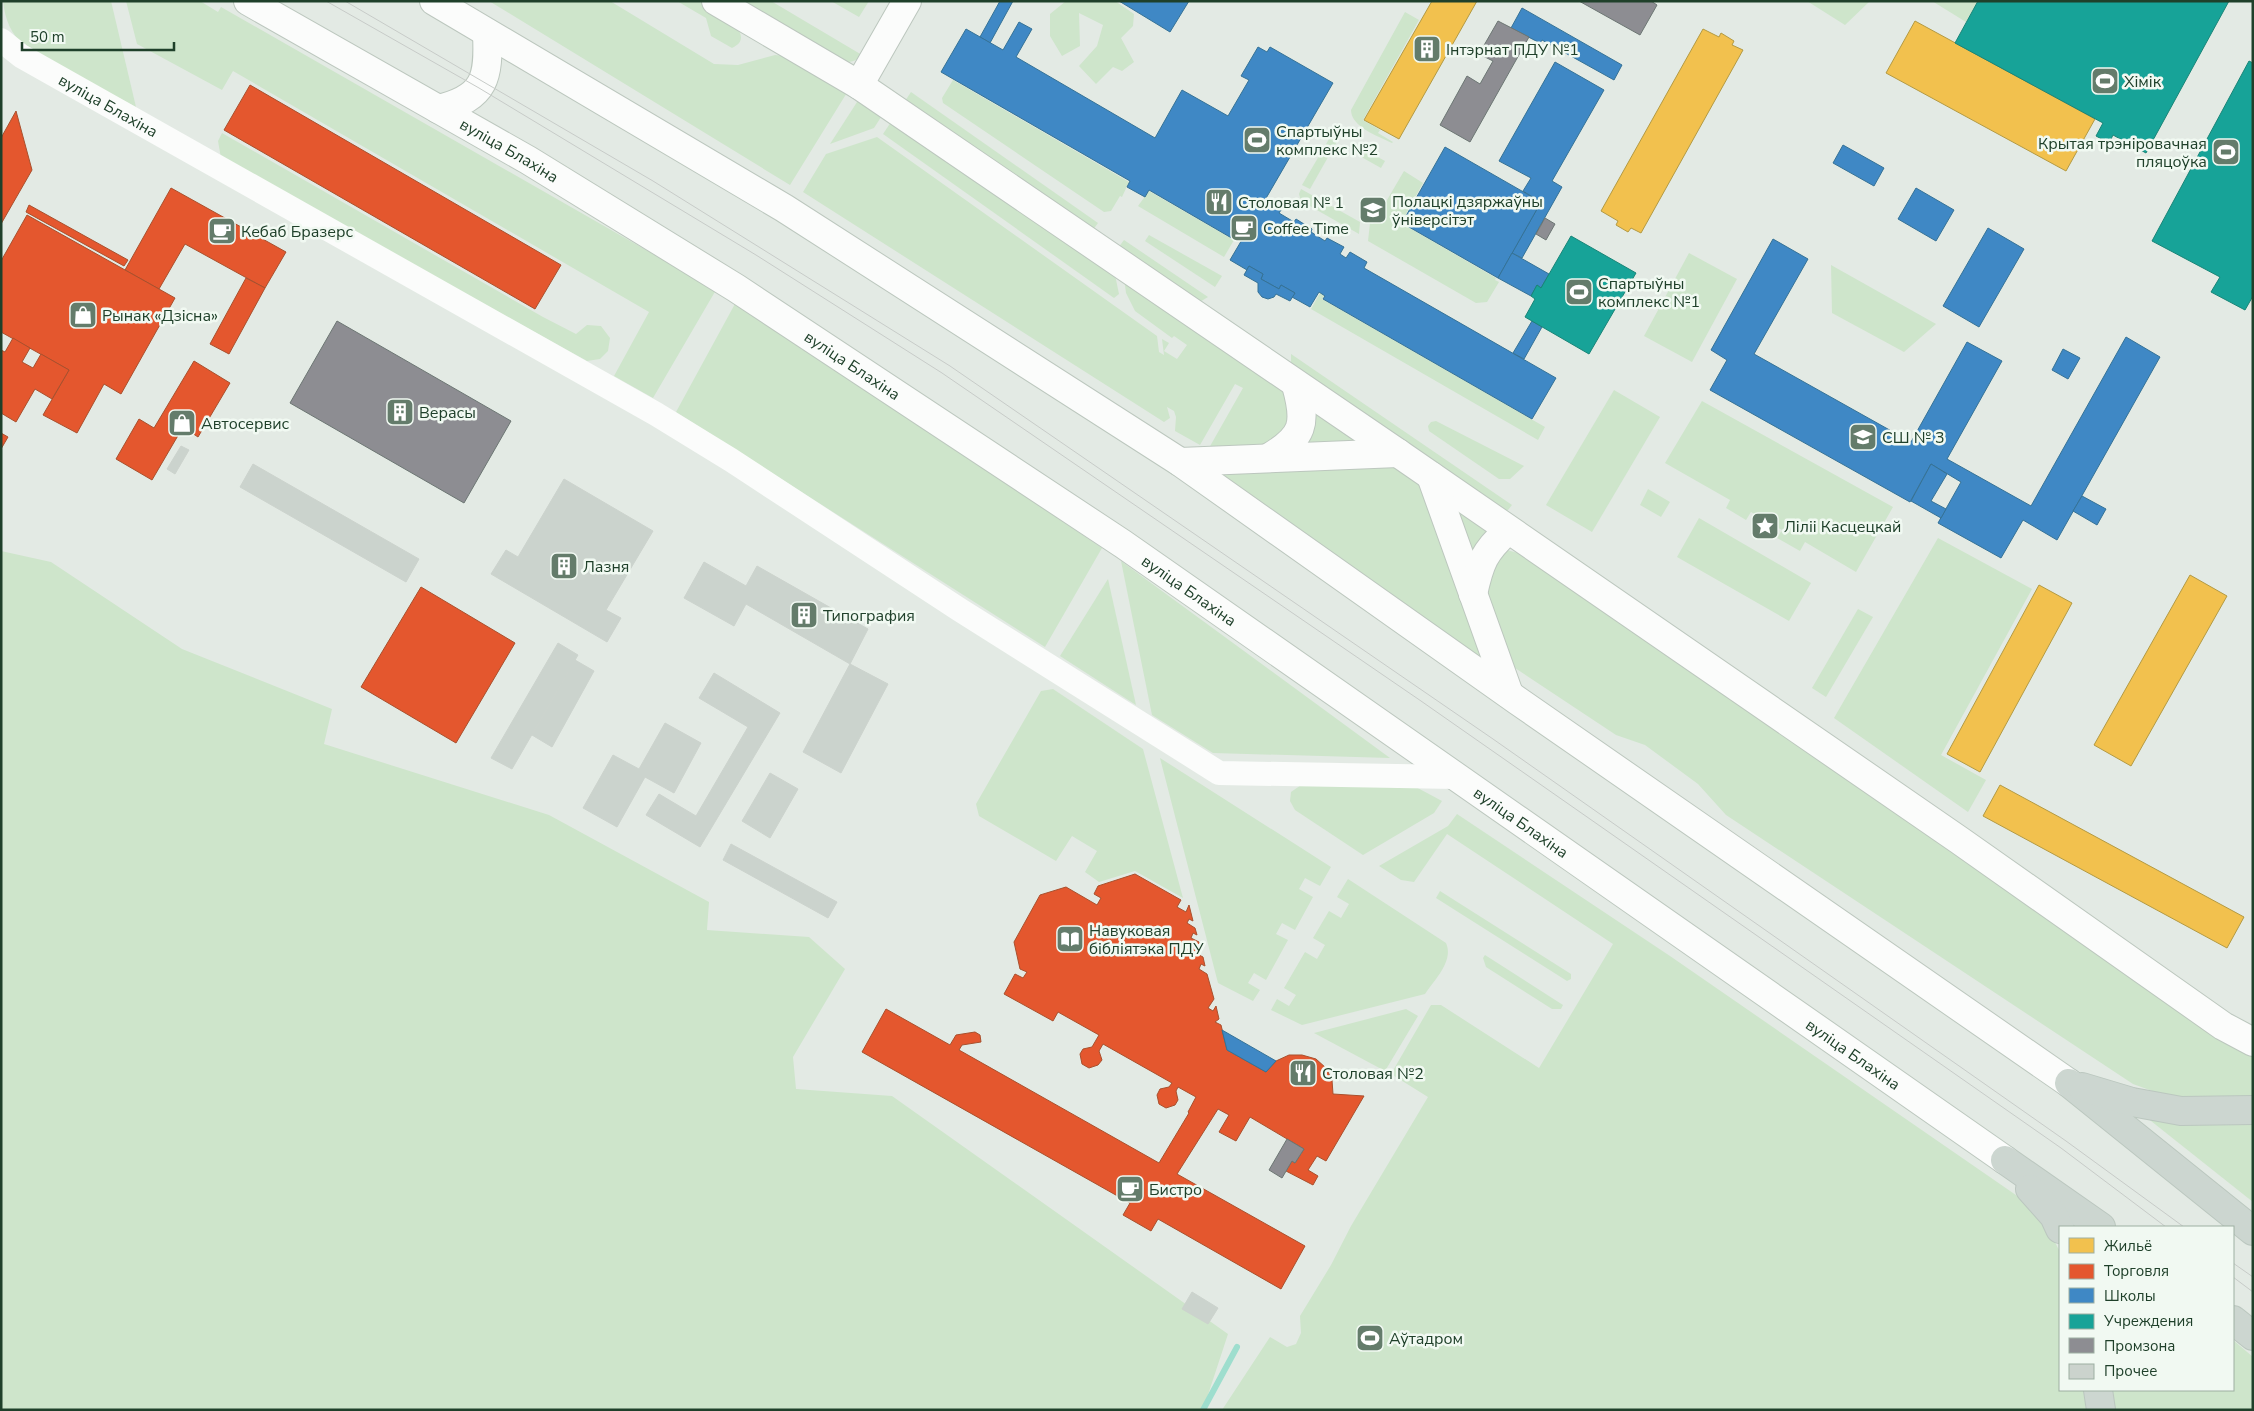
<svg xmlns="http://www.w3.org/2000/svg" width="2254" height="1411" font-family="'Nunito Sans',sans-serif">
<rect width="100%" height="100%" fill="#e3eae4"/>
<!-- green -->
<g fill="#cee5cb">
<path d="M3,1H111L136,107L24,47C11,33 5,20 3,1Z"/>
<path d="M126,1H200L218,12L221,7L716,290L653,398L614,376L649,312L233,71L222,90L137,44Z"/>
<path d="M489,1H610L714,64L738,65L775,55L785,56L848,91L790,185Z"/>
<path d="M677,1C683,1 691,0 697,1C710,5 762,35 732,48L711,36L706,18Z"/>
<path d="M734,1H771L862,55C856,62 850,62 841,62Z"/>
<path d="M831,1H869L859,17Z"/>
<path d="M1066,1H1115L1134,14L1133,26L1121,38L1134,62L1122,71L1113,67L1096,84L1079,66L1097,46L1103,25L1079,13L1080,46L1062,56L1050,36V14Z"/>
<path d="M1807,1H1870L1845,25Z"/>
<path d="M1932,1H1978L1966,22Z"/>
<path d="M1405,12L1419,20L1363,120L1380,130L1378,133L1393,142L1392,143C1378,136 1351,127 1351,110Z"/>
<path d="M953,80L1129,182L1122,197L1120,196L1111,211L1104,212L943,103L942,98Z"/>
<path d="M911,92L1098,223L1090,234L903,104Z"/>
<path d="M859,99L883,114L874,128L830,144Z"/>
<path d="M893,119L1114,270L1119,294L1114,298L883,134Z"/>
<path d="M222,133L543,317L576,334L587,325L601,326L610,338L608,351L600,359L587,361L221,158L218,141Z"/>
<path d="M1334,136H1340L1310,189L1302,185L1329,139Z"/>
<path d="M877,137L1157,336L1159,352L1164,355L1162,339L1169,343L1164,351L1177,359L1187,345L1174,336L1172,338L1135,311L1126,293L1123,270L1292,396L1288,429L1275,442L1260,447L1209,448L1243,388L1235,384L1200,445L1175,431L1176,417L1174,411L1167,407L1170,418L1164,422L803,192L826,154Z"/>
<path d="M1354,144L1385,161L1381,168L1356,154Z"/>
<path d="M1404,171L1423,183L1401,223L1496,278L1495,280L1499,282L1487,302L1476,303L1368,241L1370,223L1373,224Z"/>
<path d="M1301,189L1360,222L1359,234L1301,201L1299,194Z"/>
<path d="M1149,191L1234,240L1224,257L1138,206Z"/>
<path d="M1149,235L1222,276L1215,287L1145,241Z"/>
<path d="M1124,240L1208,297L1198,303L1115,252Z"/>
<path d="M1689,253L1737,279L1692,362L1644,336Z"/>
<path d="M1831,265L1936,324L1904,352L1832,313Z"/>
<path d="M1320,293L1324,296L1322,299L1545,427L1538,440L1311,309Z"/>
<path d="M736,302L1102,548L1045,647L676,412Z"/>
<path d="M1291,354L1512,505L1508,510L1501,512L1291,364Z"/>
<path d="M1614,390L1660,417L1592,532L1546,505Z"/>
<path d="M1309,398L1379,447L1310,451L1306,442Z"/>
<path d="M1702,401L1893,507L1856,572L1805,542L1800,551L1777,538L1782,530L1751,512L1746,520L1726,508L1730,500L1665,463Z"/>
<path d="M1436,421L1524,466L1510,479H1499L1429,431L1428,426L1431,422Z"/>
<path d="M1399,463L1422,479L1483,653L1480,657L1222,474Z"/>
<path d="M1648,489L1670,502L1661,517L1640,505Z"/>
<path d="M1448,502L1495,537L1469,563Z"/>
<path d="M1699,518L1811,583L1789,621L1677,557Z"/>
<path d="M1938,538L2032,589L1941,755L1986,780L1968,812L1834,718Z"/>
<path d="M1507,550L1525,555L2253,1052V1101H2180L2133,1084L1726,815L1698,784L1645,745L1616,735L1512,666L1481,594L1495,554Z"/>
<path d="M1,551L51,562L182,649L332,709L324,744L549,815L709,902L707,930L809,937L845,969L793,1057L796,1089L892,1096L1228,1334L1203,1410H1Z"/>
<path d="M1121,561L1390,758L1213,753L1152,715Z"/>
<path d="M1108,579L1136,705L1060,656Z"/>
<path d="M1858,609L1873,617L1826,697L1812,688Z"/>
<path d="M1053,689L1143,749L1183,898L1135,871L1099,882L1085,872L1097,851L1072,836L1056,861L979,816L976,804L1041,691Z"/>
<path d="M1160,758L1331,867L1320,886L1305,878L1299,889L1313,897L1295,930L1282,923L1276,934L1288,940L1266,980L1254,973L1248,983L1260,990L1253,1001L1218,983Z"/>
<path d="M1304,783L1414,786L1442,801L1434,813L1363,855L1295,810L1290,801L1291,792Z"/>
<path d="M1457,814L1670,956L2039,1211L2060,1252V1390H2084L2086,1410H1222L1270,1337L1287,1347L1296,1344L1301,1333L1300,1316L1331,1265L1351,1226L1428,1097L1391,1074L1431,1005H1441L1539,1068L1613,944L1447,834L1414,882L1401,880L1379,866L1448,826Z"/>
<path d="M1348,879L1446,943C1454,961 1435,979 1425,994L1302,1025L1271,1010L1277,999L1289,1006L1296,995L1284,988L1305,952L1317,959L1325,945L1313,938L1329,911L1341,918L1349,904L1337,897Z"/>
<path d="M1440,891L1571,974V979L1567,981L1436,898Z"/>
<path d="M1485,955L1563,1005L1561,1009H1552L1486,967L1483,958Z"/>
<path d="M1406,1009L1418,1016L1385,1071L1314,1033Z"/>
<path d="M2146,1117L2253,1120V1202Z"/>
<path d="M2233,1340L2253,1357V1410H2113L2111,1390H2233Z"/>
</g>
<!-- homes -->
<g fill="#f2c14e" stroke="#b39a43">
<path d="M1432,1H1477L1399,139L1364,120Z"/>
<path d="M1915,21L2095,119L2066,171L1886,73Z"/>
<path d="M1703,29L1719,37L1721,33L1734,41L1732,45L1743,50L1641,233L1631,228L1628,232L1616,225L1618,221L1601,211Z"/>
<path d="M2190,575L2227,596L2131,766L2094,745Z"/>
<path d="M2039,585L2072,603L1980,772L1947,754Z"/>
<path d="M2000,785L2244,917L2227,948L1983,816Z"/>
</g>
<!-- shops -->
<g fill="#e4572e" stroke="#a9502d">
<path d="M250,85L561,265L535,309L224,130Z"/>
<path d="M16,111L32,170L1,224V138Z"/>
<path d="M171,188L286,252L265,288L185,244L159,289L125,270Z"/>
<path d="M29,205L128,260L124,266L26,212Z"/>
<path d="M27,215L175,298L121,394L104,384L77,433L43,415L69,370L1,332V261Z"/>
<path d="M246,278L265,288L229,354L210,344Z"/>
<path d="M13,338L30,348L22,362L33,368L41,354L69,370L52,399L35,389L16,422L1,413V350L5,352Z"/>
<path d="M194,361L230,383L198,437L183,427L152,480L116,459L139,419L154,428Z"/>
<path d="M1,433L8,437L1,449Z"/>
<path d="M421,587L515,643L456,743L361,687Z"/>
<path d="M1135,874L1181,900L1177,907L1186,912L1189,905L1193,921L1189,919L1187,923L1195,928L1197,935L1193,933L1191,938L1199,942L1201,950L1197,948L1195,953L1203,957L1205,966L1201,964L1199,969L1207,974L1214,999L1208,1008L1213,1011L1216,1006L1219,1019L1215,1022L1221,1025L1227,1050L1266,1072L1276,1061L1289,1055H1302L1316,1059L1326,1068L1332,1080L1333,1094L1364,1096L1326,1161L1317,1156L1308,1170L1318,1176L1313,1185L1286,1171L1292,1161L1295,1163L1304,1149L1250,1117L1236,1141L1219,1132L1229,1115L1218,1109L1177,1174L1305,1246L1281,1289L1158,1219L1151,1231L1123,1215L1130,1203L862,1052L886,1009L950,1045L956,1035L975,1032L980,1035L981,1042L962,1045L959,1050L1159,1163L1189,1113L1188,1112L1196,1097L1178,1087L1176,1091L1178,1100L1175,1105L1166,1108L1159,1104L1157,1095L1160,1089L1169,1087L1172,1083L1103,1044L1099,1051L1102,1060L1098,1065L1089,1068L1082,1064L1080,1054L1083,1049L1092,1047L1099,1035L1058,1012L1053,1021L1004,994L1015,974L1023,978L1027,972L1020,969L1014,942L1040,895L1066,887L1097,905L1101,898L1094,894L1098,886Z"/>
</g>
<!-- schools -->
<g fill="#3f88c5" stroke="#357296">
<path d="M1000,1H1013L990,43L980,37Z"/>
<path d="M1119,1H1189L1170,32Z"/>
<path d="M1522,8L1622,65L1614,80L1542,40L1540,43L1511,28Z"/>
<path d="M1019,22L1032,29L1016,57L1155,138L1182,90L1228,116L1249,80L1241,76L1258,47L1267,52L1270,47L1333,83L1265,200L1281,210L1279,213L1294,222L1296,219L1312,229L1311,232L1325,241L1327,238L1344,247L1340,254L1346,258L1350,252L1367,262L1364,268L1556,378L1532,419L1323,299L1325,296L1319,292L1310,307L1292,297L1295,293L1281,285L1279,289L1261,279L1263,274L1249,266L1247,270L1230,260L1243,238L1238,235L1235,240L1149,190L1145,197L1127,187L1130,181L941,72L966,29L1003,50Z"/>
<path d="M1555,62L1604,90L1552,181L1562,187L1522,258L1512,253L1541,202L1523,191L1531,178L1499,161Z"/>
<path d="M1843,145L1884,168L1874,186L1833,163Z"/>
<path d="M1445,147L1541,202L1498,278L1402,223Z"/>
<path d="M1916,188L1954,210L1936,241L1898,219Z"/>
<path d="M1988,228L2024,249L1979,327L1943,306Z"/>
<path d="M1773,239L1808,259L1754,354L1911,442L1967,342L2002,361L1947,459L2031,506L2126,337L2160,357L2057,540L2023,520L2001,558L1938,523L1961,482L1931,464L1910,502L1710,390L1727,360L1711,350Z"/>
<path d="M1512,253L1549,274L1541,288L1537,285L1531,296L1498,278Z"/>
<path d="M1249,266L1263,274L1261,279L1279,289L1281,285L1295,293L1290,301L1276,294L1274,297L1268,299L1262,297L1258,292V283L1244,275Z"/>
<path d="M1532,321L1542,327L1524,359L1513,353Z"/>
<path d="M2063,349L2080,358L2068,379L2052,370Z"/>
<path d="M1931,464L1947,474L1931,501L1946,509L1941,518L1911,501Z"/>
<path d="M2082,496L2106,509L2097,525L2073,511Z"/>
<path d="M1222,1030L1276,1061L1266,1072L1227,1050Z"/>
</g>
<!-- public -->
<g fill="#17a398" stroke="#198577">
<path d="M1978,1H2229L2146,153L2113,135L2109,143L2096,136L2103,123L1955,43Z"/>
<path d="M2249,61L2253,63V296L2245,310L2211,292L2220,277L2152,241Z"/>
<path d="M1571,236L1636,273L1589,354L1525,317L1535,299L1531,296L1537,285L1541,288Z"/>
</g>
<!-- industry -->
<g fill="#8d8d92" stroke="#6c7673">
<path d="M1579,1H1651L1657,5L1640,35Z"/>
<path d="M1498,21L1529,37L1470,142L1440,125L1467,76L1480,84L1493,61L1479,54Z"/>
<path d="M1545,218L1555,224L1546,240L1536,234Z"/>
<path d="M337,321L511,421L464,503L290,403Z"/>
<path d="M1287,1139L1304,1149L1295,1163L1292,1161L1282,1178L1269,1170Z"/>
</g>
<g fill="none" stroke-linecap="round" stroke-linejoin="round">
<!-- stream -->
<path stroke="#9edece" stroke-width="6" d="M1203,1410L1237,1347"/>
</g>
<!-- building -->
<g fill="#cbd3cd" stroke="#ccd3cd">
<path d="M181,446L189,450L175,474L167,469Z"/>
<path d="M253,464L419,559L406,582L240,487Z"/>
<path d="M564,479L653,531L606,610L621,618L607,642L491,574L506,550L518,557Z"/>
<path d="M704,562L746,586L757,566L868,629L850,664L746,604L734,626L684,598Z"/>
<path d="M558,643L578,655L512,769L491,758Z"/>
<path d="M575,660L594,671L552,747L532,735Z"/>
<path d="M850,664L888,684L841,773L803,752Z"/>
<path d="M714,673L780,713L700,847L646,815L659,794L696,816L748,727L699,698Z"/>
<path d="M665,723L701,743L674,793L645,777L617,827L583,808L613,755L639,769Z"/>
<path d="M770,773L798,789L770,838L742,821Z"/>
<path d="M731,844L837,902L828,918L723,860Z"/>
<path d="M1192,1292L1218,1308L1208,1324L1182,1309Z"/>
</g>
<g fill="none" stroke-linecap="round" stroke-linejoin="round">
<defs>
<g id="secondary">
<path id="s2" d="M248,1L528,160L736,288L1123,544L2005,1160"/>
<path d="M434,1L784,208L1180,462L1518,701L2069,1083"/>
<path d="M716,1L859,85L1398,453L1959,840L2223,1026L2253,1042"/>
<path d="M859,85L907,1"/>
<path d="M438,109C486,98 489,77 487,33"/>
<path d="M1268,458C1304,437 1307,424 1296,385"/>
<path d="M1180,462L1398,453"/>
<path d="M1431,476L1509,694"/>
<path d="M1473,594C1480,562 1484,552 1508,530"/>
</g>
<g id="primary">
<path d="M2069,1083L2253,1231"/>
<path d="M2082,1087L2132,1102L2181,1111L2253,1110"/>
<path d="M2005,1160L2101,1227"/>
<path d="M2030,1189L2054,1216L2060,1229"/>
<path d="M2233,1320L2253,1336"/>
<path d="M2098,1390L2101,1410"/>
</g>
</defs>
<!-- secondary casing -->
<use href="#secondary" stroke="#bcc7be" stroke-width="30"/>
<!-- primary casing -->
<use href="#primary" stroke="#bbc7bf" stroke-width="30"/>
<!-- street -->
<path stroke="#fbfcfb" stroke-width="24" id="s1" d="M1,40L21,56L656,414L731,460L960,610L1219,773L1456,777"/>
<!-- secondary -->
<use href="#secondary" stroke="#fbfcfb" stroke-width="28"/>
<!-- primary -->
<use href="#primary" stroke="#ccd6d0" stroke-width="28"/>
<!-- tram -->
<g stroke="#c7cbc8" stroke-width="1">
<path d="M326,1L479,88L756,255L942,373L1421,701L2061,1148L2166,1227"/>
<path d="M345,1L653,181L950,366L1493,739L2066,1141L2184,1227"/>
<path d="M2233,1263L2253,1277"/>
<path d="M2233,1277L2253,1292"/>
</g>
</g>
<!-- icons -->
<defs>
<symbol id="building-square" viewBox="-11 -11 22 22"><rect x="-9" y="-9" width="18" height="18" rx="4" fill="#647c6b" stroke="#f1f9f2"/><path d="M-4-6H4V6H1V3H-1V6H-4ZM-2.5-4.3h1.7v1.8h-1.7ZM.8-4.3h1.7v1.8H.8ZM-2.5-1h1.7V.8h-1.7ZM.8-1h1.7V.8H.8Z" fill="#fff"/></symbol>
<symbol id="stadium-square" viewBox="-11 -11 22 22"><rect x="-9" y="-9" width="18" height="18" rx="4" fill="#647c6b" stroke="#f1f9f2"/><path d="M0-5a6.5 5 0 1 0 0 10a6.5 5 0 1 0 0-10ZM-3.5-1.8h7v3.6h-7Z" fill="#fff"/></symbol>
<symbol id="restaurant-square" viewBox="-11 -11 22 22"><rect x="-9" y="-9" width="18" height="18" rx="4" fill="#647c6b" stroke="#f1f9f2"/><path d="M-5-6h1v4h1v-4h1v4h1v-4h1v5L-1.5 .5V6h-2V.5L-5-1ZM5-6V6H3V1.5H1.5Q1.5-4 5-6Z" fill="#fff"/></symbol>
<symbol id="university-square" viewBox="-11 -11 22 22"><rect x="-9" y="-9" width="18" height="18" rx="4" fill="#647c6b" stroke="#f1f9f2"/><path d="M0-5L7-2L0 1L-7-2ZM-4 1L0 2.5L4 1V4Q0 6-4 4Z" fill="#fff"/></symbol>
<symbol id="cafe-square" viewBox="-11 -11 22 22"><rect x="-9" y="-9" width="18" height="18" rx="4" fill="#647c6b" stroke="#f1f9f2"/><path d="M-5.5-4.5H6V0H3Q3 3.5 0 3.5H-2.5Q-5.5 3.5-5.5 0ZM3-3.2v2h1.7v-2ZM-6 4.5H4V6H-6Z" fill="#fff"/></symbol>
<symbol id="shop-square" viewBox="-11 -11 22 22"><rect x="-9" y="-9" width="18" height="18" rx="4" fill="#647c6b" stroke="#f1f9f2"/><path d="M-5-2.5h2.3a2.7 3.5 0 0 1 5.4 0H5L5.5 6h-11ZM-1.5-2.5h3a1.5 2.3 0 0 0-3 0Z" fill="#fff"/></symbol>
<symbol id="school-square" viewBox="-11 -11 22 22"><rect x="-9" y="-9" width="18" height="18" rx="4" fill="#647c6b" stroke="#f1f9f2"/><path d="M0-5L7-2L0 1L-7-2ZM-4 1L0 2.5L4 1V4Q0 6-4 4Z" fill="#fff"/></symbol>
<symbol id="sight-square" viewBox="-11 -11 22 22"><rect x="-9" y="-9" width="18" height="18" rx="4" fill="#647c6b" stroke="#f1f9f2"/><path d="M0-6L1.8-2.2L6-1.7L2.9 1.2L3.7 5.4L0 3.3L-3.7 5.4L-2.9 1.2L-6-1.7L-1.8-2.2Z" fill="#fff"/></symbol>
<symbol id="library-square" viewBox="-11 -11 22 22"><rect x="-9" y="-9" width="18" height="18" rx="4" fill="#647c6b" stroke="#f1f9f2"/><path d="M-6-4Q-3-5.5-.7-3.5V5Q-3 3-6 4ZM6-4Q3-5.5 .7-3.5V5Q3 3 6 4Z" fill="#fff"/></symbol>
</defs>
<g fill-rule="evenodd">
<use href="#building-square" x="1411" y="33" width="32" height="32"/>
<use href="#stadium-square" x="2089" y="65" width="32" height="32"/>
<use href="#stadium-square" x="1241" y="124" width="32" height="32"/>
<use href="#stadium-square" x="2210" y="136" width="32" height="32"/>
<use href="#restaurant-square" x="1203" y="186" width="32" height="32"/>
<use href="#university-square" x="1357" y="194" width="32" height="32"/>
<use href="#cafe-square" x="1228" y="212" width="32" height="32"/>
<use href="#cafe-square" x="206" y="215" width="32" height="32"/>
<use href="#stadium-square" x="1563" y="276" width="32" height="32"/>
<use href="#shop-square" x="67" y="299" width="32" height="32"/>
<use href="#building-square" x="384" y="396" width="32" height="32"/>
<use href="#shop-square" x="166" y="407" width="32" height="32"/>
<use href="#school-square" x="1847" y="421" width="32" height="32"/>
<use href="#sight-square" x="1749" y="510" width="32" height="32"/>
<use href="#building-square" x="548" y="550" width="32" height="32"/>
<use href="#building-square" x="788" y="599" width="32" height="32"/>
<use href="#library-square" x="1054" y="923" width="32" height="32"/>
<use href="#restaurant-square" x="1287" y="1057" width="32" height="32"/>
<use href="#cafe-square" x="1114" y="1173" width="32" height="32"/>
<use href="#stadium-square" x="1354" y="1322" width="32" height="32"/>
</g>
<g text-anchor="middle" stroke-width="5" stroke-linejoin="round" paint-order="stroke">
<!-- poi labels -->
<g font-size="16" fill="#1f402a" stroke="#f1f9f2" text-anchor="start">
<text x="1446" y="55">Інтэрнат ПДУ №1</text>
<text x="2124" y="87">Хімік</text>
<text x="1276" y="137">Спартыўны<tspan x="1276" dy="18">комплекс №2</tspan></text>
<text x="2207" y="149" text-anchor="end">Крытая трэніровачная<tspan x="2207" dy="18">пляцоўка</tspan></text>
<text x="1392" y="207">Полацкі дзяржаўны<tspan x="1392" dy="18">ўніверсітэт</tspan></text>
<text x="1238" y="208">Столовая № 1</text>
<text x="1263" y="234">Coffee Time</text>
<text x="241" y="237">Кебаб Бразерс</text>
<text x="1598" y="289">Спартыўны<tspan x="1598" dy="18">комплекс №1</tspan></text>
<text x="102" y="321">Рынак «Дзісна»</text>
<text x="419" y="418">Верасы</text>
<text x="201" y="429">Автосервис</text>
<text x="1882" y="443">СШ № 3</text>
<text x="1784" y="532">Ліліі Касцецкай</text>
<text x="583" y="572">Лазня</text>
<text x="823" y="621">Типография</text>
<text x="1089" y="936">Навуковая<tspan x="1089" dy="18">бібліятэка ПДУ</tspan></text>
<text x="1322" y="1079">Столовая №2</text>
<text x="1149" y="1195">Бистро</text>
<text x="1389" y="1344">Аўтадром</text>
</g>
<!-- street labels -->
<g font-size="16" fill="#1f402a" stroke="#f1f9f2">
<text dy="6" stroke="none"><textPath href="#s1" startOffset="126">вуліца Блахіна</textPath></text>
<text dy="6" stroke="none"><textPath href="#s2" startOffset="301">вуліца Блахіна</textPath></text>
<text dy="6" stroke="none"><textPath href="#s2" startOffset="706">вуліца Блахіна</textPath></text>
<text dy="6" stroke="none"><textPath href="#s2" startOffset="1111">вуліца Блахіна</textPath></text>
<text dy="6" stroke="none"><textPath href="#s2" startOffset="1516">вуліца Блахіна</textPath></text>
<text dy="6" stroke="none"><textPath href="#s2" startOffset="1921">вуліца Блахіна</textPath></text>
</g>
</g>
<!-- border -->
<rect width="2254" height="1411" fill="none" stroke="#1f402a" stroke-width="5"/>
<!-- legend -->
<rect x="2059" y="1226" width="175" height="165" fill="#f1f9f2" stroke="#9dafa2"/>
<rect x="2069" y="1238" width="25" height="15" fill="#f2c14e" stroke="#9dafa2"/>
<text x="2104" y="1251" font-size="15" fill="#1f402a">Жильё</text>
<rect x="2069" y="1264" width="25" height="15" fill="#e4572e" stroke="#9dafa2"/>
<text x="2104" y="1276" font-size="15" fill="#1f402a">Торговля</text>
<rect x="2069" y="1288" width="25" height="15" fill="#3f88c5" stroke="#9dafa2"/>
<text x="2104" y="1301" font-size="15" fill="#1f402a">Школы</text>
<rect x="2069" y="1314" width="25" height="15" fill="#17a398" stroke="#9dafa2"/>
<text x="2104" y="1326" font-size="15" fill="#1f402a">Учреждения</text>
<rect x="2069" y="1338" width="25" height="15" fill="#8d8d92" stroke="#9dafa2"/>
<text x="2104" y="1351" font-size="15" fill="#1f402a">Промзона</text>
<rect x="2069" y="1364" width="25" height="15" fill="#cbd3cd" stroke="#9dafa2"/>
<text x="2104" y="1376" font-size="15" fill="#1f402a">Прочее</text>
<!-- scale -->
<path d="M22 42v8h152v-8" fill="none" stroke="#1f402a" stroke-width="2.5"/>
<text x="30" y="42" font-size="15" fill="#1f402a" stroke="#f1f9f2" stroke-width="4" paint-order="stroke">50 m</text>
</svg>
